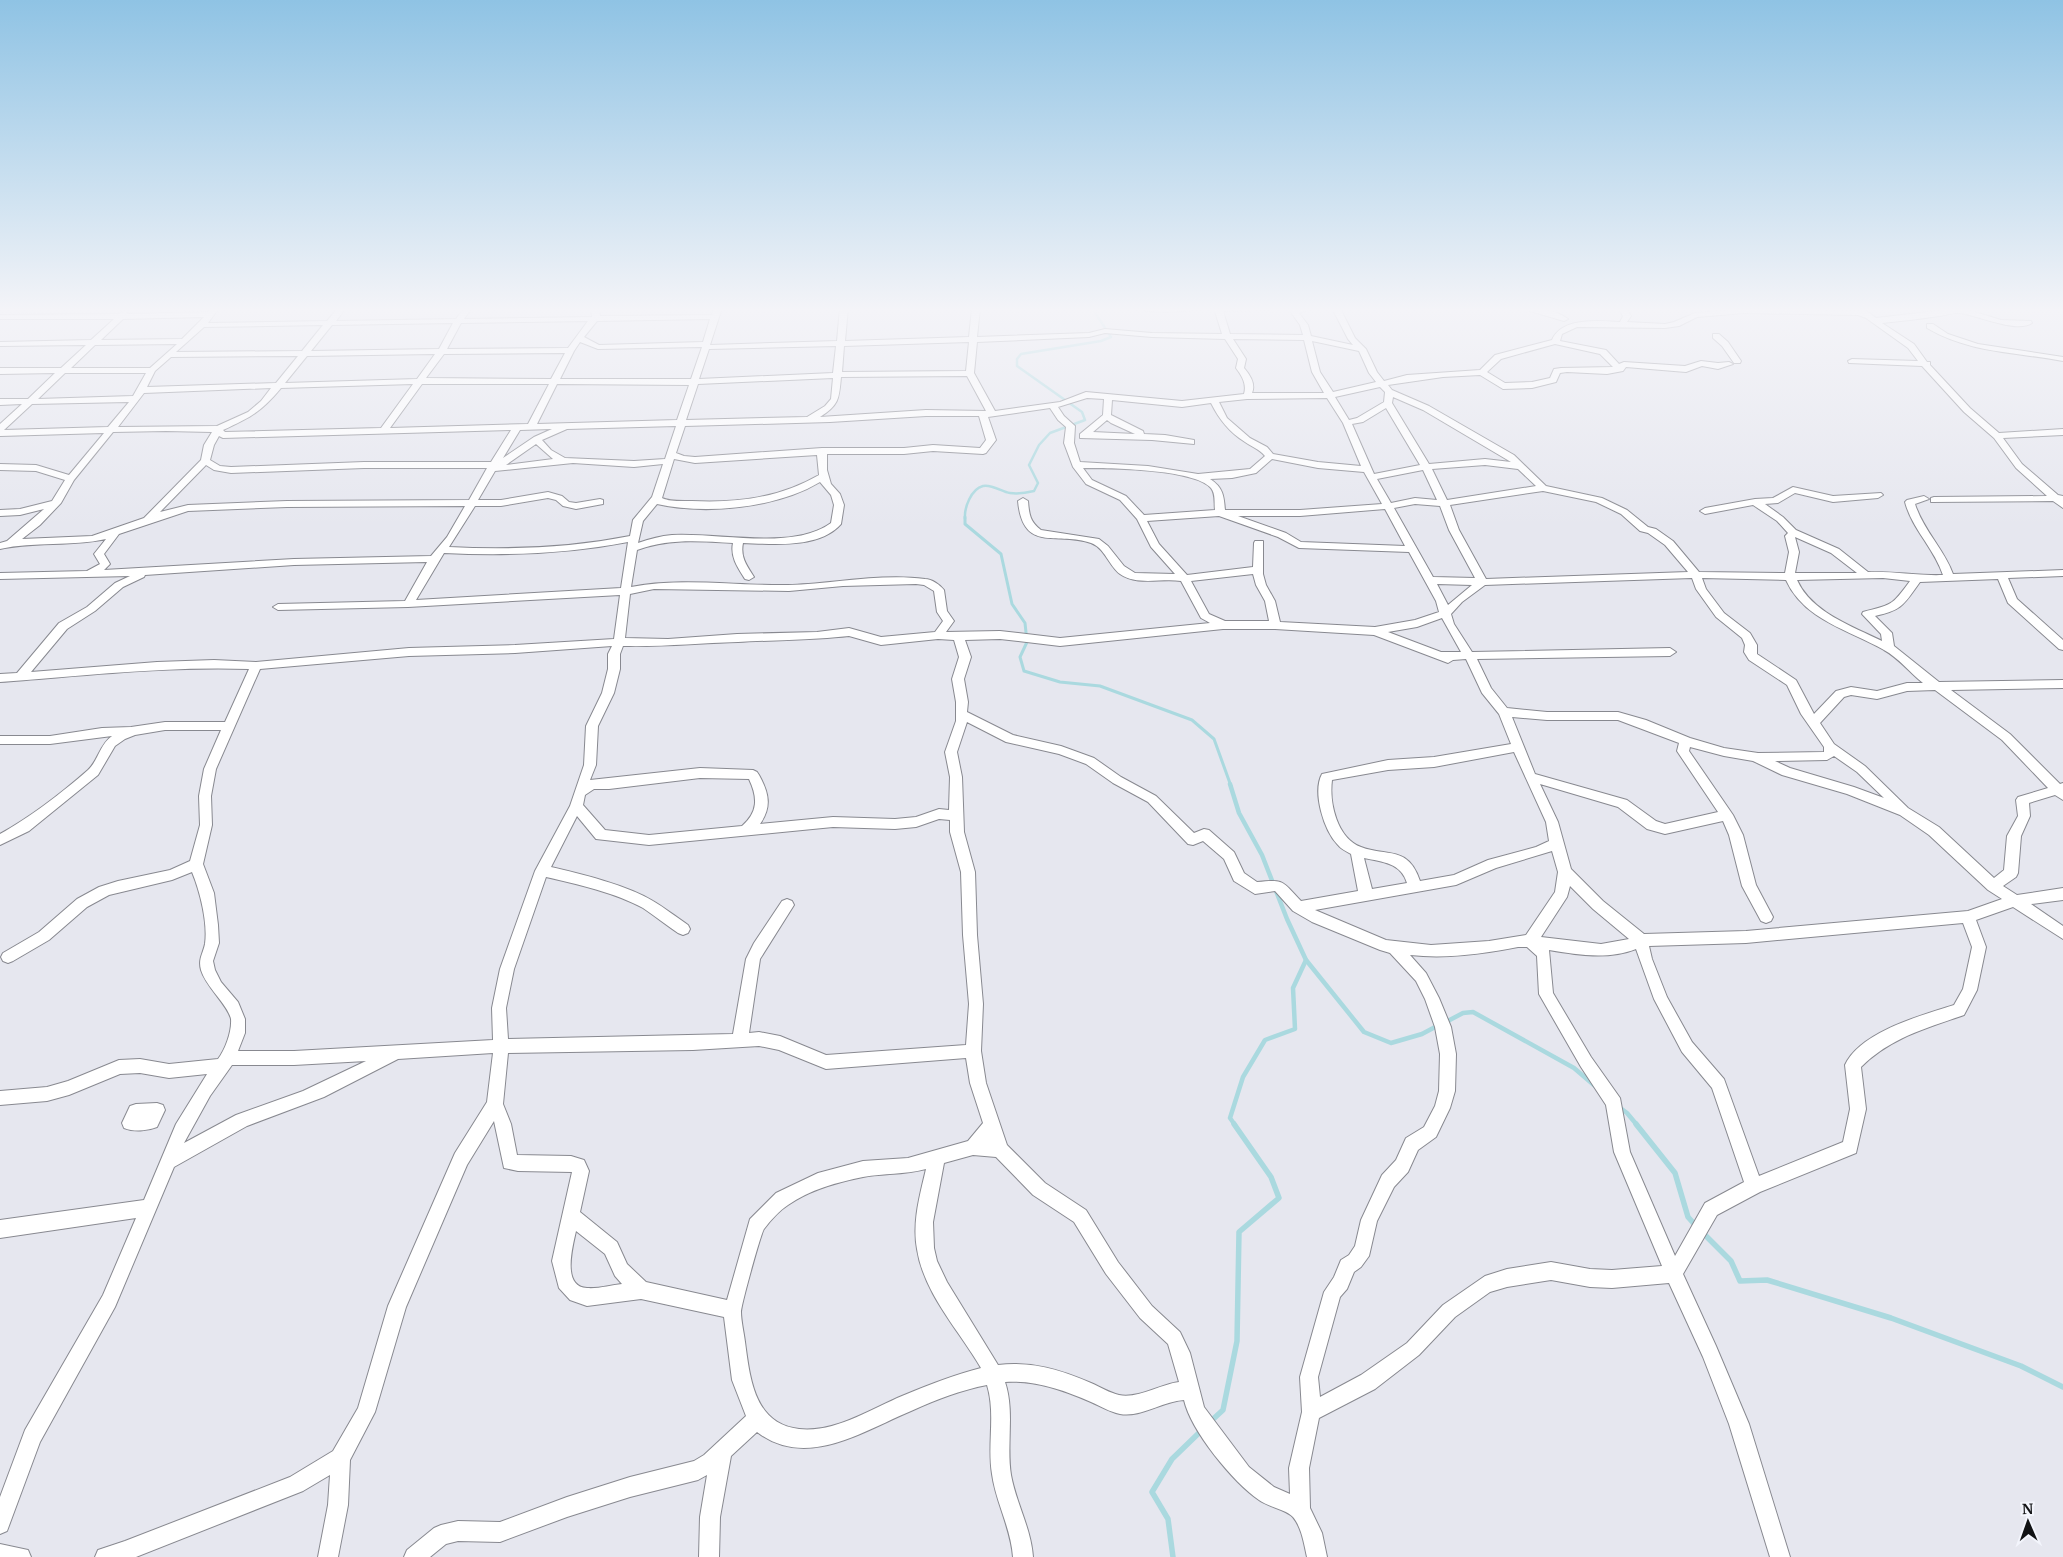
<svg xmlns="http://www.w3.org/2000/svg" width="2063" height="1557" font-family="Merriweather,serif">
<rect width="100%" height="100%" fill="#e6e7ef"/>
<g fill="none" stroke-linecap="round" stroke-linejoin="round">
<!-- stream-far3 -->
<g stroke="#aad9df" stroke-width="2.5">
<path d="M797,309L805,308"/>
<path d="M965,519C964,508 971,489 983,486C992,484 1002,492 1010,493C1018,494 1026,493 1034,491L1038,483L1029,465L1039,445L1050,433L1085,420L1082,412L1017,366V359L1021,354L1101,341L1111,337L1092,308"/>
</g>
<!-- stream-far2 -->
<path stroke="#aad9df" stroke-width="3" d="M965,517V524L1001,554L1012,604L1025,623L1027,642L1020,657L1024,671L1060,682L1100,686L1192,720L1214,739L1231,786"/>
<!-- stream-far1 -->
<g stroke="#aad9df" stroke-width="4.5">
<path d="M1230,784L1239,813L1262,855L1287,919L1306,960L1364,1032L1391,1043L1422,1034L1437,1026"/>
<path d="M1444,1023L1463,1013L1473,1012L1574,1068L1595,1086"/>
<path d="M1619,1107L1627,1113L1637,1125"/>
<path d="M1235,1125L1230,1118L1243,1077L1265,1040L1295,1029L1293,988L1306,960"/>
</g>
<!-- stream -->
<g stroke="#aad9df" stroke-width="5.5">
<path d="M1636,1124L1675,1173L1688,1217L1697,1227"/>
<path d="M1702,1232L1731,1261L1740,1281L1767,1280L1891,1318L2021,1366L2063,1387"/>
<path d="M1211,1421L1223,1410L1237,1341L1239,1232L1279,1198L1271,1177L1234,1124"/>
<path d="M1173,1557L1168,1519L1152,1492L1172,1459L1202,1430"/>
</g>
<defs>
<g id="minor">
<path d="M211,308H219L208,323L327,321L338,308H346L336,321L456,319L464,308H472L464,319L592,317L591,308H599L600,316L712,315L714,308H722L710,345L837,341L840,308H848L845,341L969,337L972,308H980L977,337L1089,333L1105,329L1152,333L1222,334L1214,308H1274L1270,310L1223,311L1230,334L1303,335L1300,325L1288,308H1314L1299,313L1308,325L1311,336L1353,345L1348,339L1332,308H1340L1355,338L1366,349L1377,372L1384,381L1407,375L1480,370L1495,355L1552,340C1562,317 1598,321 1620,322L1623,316L1620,311L1615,308H1626L1631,316L1627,322L1665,324L1674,322L1695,313L1744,309L1860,311L1864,309L1876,318L1962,308L2001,320L2031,321L2032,323C2018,333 1981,317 1965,314C1955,311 1949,315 1939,316C1920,319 1901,321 1882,323L1914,344L1927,362H1930V365L1970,408L1999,433L2063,429V435L2003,438L2022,464L2058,495L2063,496V508L2053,501L1931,502V498L1934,497L2047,496L2016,468L1994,438L1964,412L1922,366L1849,363L1848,361L1852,359L1918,361L1908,348L1866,318L1858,315L1744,313L1697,317L1679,326L1665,328L1577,327L1562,334L1560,341L1606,350L1619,364L1624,362L1685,366L1701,361L1718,363L1729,362L1733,364L1718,369L1702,366L1686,372L1626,367L1623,371L1607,374L1567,372L1560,373L1556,382L1532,388L1503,389L1480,375L1443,377L1388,385L1392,390L1429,406L1514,455L1546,486L1602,498L1627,510L1648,527L1656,529L1673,541L1699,572L1785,573L1789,552L1785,536L1788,533L1777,521L1753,505L1705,514L1700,511L1705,508L1755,499L1773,498L1793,487L1833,496L1881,493L1883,495L1878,498L1833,502L1795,493L1778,503L1765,504L1783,517L1796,530L1839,549L1868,572C1893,571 1918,576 1943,575C1934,548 1912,529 1905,502L1907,500L1924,496L1929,499L1915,504C1923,530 1944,549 1953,574L2063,570V576L2008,578L2017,599L2063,640V650L2059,649L2008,603L1998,579L1920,582C1904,604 1903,610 1875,616L1892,633L1894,646L1939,682L2063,680V688L1951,690L2010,734L2060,784L2063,783V800L2055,795L2029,803L2030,816L2021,836L2018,873L2016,877L2003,886L2017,895L2063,888V900L2031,904L2063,926V939L2013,907L1976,920L1986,947L1977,990L1964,1015C1927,1028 1890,1038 1861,1067L1866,1109L1856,1153L1760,1192L1717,1215L1683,1274L1716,1346L1749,1424L1790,1557H1770L1729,1424L1703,1357L1669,1283L1612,1288L1590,1287L1551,1280L1507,1287L1490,1292L1455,1317L1419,1355L1375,1389L1319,1418L1309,1468L1310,1508L1322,1533L1327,1557H1307C1304,1544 1302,1528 1293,1517C1286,1509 1268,1507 1259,1500C1233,1482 1191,1431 1184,1400C1163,1401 1140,1418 1120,1414C1110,1412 1100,1406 1091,1402C1063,1390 1036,1380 1005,1382C1015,1412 1006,1444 1011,1475C1016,1503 1031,1528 1033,1557H1013C1011,1528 996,1503 992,1474C987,1445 996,1414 987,1385C961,1390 935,1400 911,1411C863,1431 806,1470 757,1432L731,1456L720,1517L719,1557H699L700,1517L707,1475L698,1480L630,1497L567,1517L500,1542L458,1541L446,1544L430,1557H404L407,1550L434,1528L441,1525L458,1521L500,1522L567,1497L630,1477L694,1461L704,1455L746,1416L732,1380L724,1317L641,1299L587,1306L570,1300L559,1288L552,1261L572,1172L518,1171L504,1168L494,1121L467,1165L406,1307L375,1412L350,1460L348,1505L338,1557H318L328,1505L330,1475L303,1491L136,1557H95L98,1550L125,1541L290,1477L333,1451L358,1408L388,1306L455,1153L487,1102L493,1053L398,1059L324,1097L247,1126L174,1167L115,1307L40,1442L7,1531L0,1534V1497L25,1430L103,1295L136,1218L0,1238V1220L144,1200L176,1124L207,1074L169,1078L140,1073L120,1074L69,1095L47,1101L0,1105V1091L47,1087L68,1081L119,1060L140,1059L169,1064L218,1059C225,1050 232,1032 231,1019C228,1005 206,987 201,970C198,959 203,954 205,944C208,923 200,891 192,872L172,880L109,895L87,907L49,940L13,961L8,963L3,961L1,957L3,953L39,932L77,899L99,887L118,881L170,870L190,861L200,825L199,796L204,769L221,730H165L135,735L125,739L115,746L98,775L29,831L0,845V834C29,818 63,792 88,770C98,761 100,744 112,736L50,744H0V736H50L102,728L131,727L165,722H225L249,669C166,666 82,676 0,682V674L17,673L59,623L87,607L115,583L130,576L0,579V573L87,571L100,564L94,554L106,539C71,547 35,541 0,549V543L7,541L44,509L20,515L0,516V510L20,509L52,501L65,480L36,471L0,470V464L36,465L69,475L104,433L0,436V424L22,404L0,405V399H28L55,373L0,374V368H61L86,345L0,346V342L91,340L114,319H0V315L119,314L125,311L128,314L208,312ZM204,317L182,339L101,340L123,319ZM710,319L703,342L599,345L584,337L597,321ZM588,321L568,348L447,349L461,323ZM453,323L439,349L311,351L332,325ZM323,325L302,351L176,352L204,327ZM1105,333L1152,337L1225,339L1238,359L1236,368C1242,376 1247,384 1244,394L1182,401L1086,392L1060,402L995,411L974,373L977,342L1089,337ZM1233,339L1304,340L1312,372L1324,393H1252C1256,384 1250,375 1244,368L1246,359ZM1312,341L1359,351L1369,373L1376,382L1333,392L1320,372ZM580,342L598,349L702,347L691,379H560L574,351ZM969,342L966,371L842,372L844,346ZM177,344L150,368H71L95,345ZM1555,344L1600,354L1613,367L1561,368L1554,369L1550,378L1532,382L1505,383L1487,372L1501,359ZM836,346L833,373L699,379L709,349ZM565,353L551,379L426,378L444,354ZM435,354L417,379L285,383L307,356ZM298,356L276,383L147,387L155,371L171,357ZM65,373H146L133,396L38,399ZM967,376L986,411L926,410L820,417C839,405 839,399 841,377ZM833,378L831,399L825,406L807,417L686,420L698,384ZM413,384L381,428L225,432L223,430C251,417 261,412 281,388ZM422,384H549L528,424L390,428ZM557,384L689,385L677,420L537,424ZM1380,387L1385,392L1384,402L1357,418L1349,420L1335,397ZM271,388L261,401L248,412L217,426L118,427L144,393ZM1393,397L1423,410L1511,462L1485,459L1429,464L1392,403ZM1087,398L1104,399L1103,415L1080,434V438L1152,440L1194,444V440L1165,435L1144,434L1143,431L1111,415L1112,400L1182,407L1211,403C1219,419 1229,432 1245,442C1252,447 1259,449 1265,456L1250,469L1198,474L1148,466L1080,462L1074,443L1075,426L1064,416L1058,407ZM1327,398L1343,423L1361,466L1318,462L1273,454L1267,447L1250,438L1227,418L1219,402L1247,399ZM129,402L108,427L4,430L32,404ZM1050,408L1058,420L1066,427L1064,443L1073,467L1086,484L1120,500L1137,519L1151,547L1175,574L1135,573L1124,566L1108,546L1099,539L1041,530C1030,522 1029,514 1028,501L1023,498L1018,501C1023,554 1057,531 1091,543C1105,548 1109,566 1120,574C1137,586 1161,578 1181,581L1201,618L1210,623L1060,638L1000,631L946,632L954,621L947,611L944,590C940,585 932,579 925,579C881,573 832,584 788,585C736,586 682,577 631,587L637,550C669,538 700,541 733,543C730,557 738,568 745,579L749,580L754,577C747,566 740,557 743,543C773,544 819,549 841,524L844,505L840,494L831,484L827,470V454H904L933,451L983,454L986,453L996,440L988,417ZM1386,408L1420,465L1374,474L1352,424L1363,422ZM926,416H979L986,440L980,448L933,445L904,448H822L695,457L684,456L676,453L685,426L830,422ZM1107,420L1111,423L1135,434L1093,432ZM676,426L665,459L634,461L565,458L551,450L542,440L567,429ZM552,429L534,437L503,458L520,430ZM511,430L491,462H364L231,467L220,466L210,460L214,445L219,436L223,438ZM166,431L212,432L204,445L201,460L144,518L92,536L22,539L40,525L61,503L74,480L113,432ZM536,444L553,459L506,465ZM817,455L819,475C779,498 738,503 692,501C683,501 670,502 662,498L674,459L695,463ZM1272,459L1318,468L1364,472L1382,504L1300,510H1225C1224,496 1223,487 1210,479L1232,478L1256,473ZM573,463L634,467L663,464L652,497L633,520L630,536C570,548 510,550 449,547L475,506H501L548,498L556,500L563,506L576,509L603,504V500L600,499L576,503L569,502L562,496L548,492L501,500H478L495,471ZM206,465L214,470L231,473L364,468H487L469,500L287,501L188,505L160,512ZM1485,465L1518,469L1536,486L1447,500L1432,469ZM1083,468C1109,468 1194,469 1211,488C1216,494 1214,503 1215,510L1144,515L1126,496L1092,480ZM1423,470L1437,500L1415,498L1391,503L1377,479ZM820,482L831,495L834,505L831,523C793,551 718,532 672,535C661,536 649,539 638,543L643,521L657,504C707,515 777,508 820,482ZM1543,491L1596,502L1621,514L1640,531L1648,533L1665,545L1688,572L1486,579L1459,530L1450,505ZM1415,504L1440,506L1449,530L1475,578L1433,577L1394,508ZM465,506L447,537L431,556L294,559L104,570L110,564L104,554L119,534L188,511L287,507ZM1385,509L1405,546L1301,542L1286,533L1238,516H1300ZM1219,516L1278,537L1299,548L1409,552L1436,601L1439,612L1415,620L1375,627L1280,622L1275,601L1266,585L1263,574V541H1255L1254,543L1253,567L1187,575L1159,544L1147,521ZM1795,537L1831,553L1857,573H1795L1799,552ZM628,542L621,588L416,600L444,553C506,556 567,554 628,542ZM427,562L405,601L278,604L273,607L278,610L408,607L620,595L614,639L515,645L409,648L256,662L214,660L157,662L31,672L67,629L95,611L123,587L144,577L145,575L294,565ZM1253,574L1256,585L1265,601L1269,621H1225L1209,614L1191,581ZM1692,578L1696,589L1716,617L1742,638L1745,645L1744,652L1749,660L1787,685L1801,714L1824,747V752L1758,753L1724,748L1690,738L1646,720L1618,712H1547L1507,708L1491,688L1477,659L1670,656L1676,652L1670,648L1472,652L1454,624L1451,614L1462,602L1485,585ZM1702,578L1786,580C1804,620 1849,630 1884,650C1899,658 1910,673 1923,683H1907L1877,691L1851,687L1836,691L1814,714L1796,680L1757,654V645L1750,633L1724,613L1706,589ZM1883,578L1910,581C1891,607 1892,604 1863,612L1862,614L1881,634L1882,641C1852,626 1811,612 1797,580ZM916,584L924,585L934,591L937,612L943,621L935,632L881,637L849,628L817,632L737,634L668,639L625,638L630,594L654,589L789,591L843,586ZM1437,584L1472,585L1448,605ZM1442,618L1461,652H1441L1388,632L1417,627ZM1223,629H1275L1374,635L1448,663L1453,660L1466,659L1482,693L1499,714L1511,744L1434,757L1388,760L1322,774C1312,792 1324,831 1338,845C1341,849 1346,851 1351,854L1358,891L1301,901C1282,881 1285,879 1257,882L1244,873L1234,852L1209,830L1204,829L1194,833L1156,796L1121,777L1094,758L1061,746L1013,735L967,712L968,702L964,679L971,657L965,640L1000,639L1060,646ZM849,636L881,645L938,639L954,640L959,657L952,679L956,702V721L945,752L950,777L949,810L939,809L916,817L895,819L833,817L760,824C772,807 769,793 759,775L757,772L753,770L700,768L590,780L596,765L598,726L614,693L620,669V654L623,646C662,647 699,643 738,642C775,640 812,640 849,636ZM612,646L608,654V669L602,693L586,726L584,765L570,806L535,871L500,969L492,1008L493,1040L294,1051H238L245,1033V1019L238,1002L221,982L215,970L213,961L219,943L218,925L214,893L203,864L212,825L211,796L216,769L260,669L409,656L515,653ZM1935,690L2002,740L2048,788L2018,797L2016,800L2018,816L2007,836L2004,870L1994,878L1939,827L1908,808L1865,766L1834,744L1820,723L1844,697L1851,695L1877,699L1907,691ZM1512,717L1547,720H1618L1679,743L1677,751L1718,812L1665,824L1656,821L1627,800L1535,774ZM967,722L1006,742L1059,754L1086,764L1113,783L1148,802L1188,844L1193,845L1203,841L1224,859L1234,881L1255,894L1275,891L1293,911L1312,922L1380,950L1390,953L1416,981L1425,999L1435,1027L1440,1054L1439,1091L1435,1106L1424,1127L1406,1138L1396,1160L1382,1175L1361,1220L1355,1246L1349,1255L1341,1260L1334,1277L1324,1292L1300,1377L1302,1412L1289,1468L1290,1494L1274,1487L1249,1467L1204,1407L1190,1353L1180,1332L1152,1306L1118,1262L1086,1210L1045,1183L1007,1145L986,1083L981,1051L983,1004L977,935L975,872L964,832L962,777L957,752ZM1690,747L1724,756L1753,761L1782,775L1847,794L1900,815L1929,835L1988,890L2002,899L1968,911L1746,931L1644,934L1603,901L1571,869L1558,822L1540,784L1618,807L1647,829L1665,834L1723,821L1729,835L1742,886L1761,921L1766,923L1771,921L1773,917L1756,885L1743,835L1733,815L1689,751ZM1514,752L1546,822L1549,841L1536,847L1488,860L1454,875L1420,881C1408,845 1387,857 1361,847C1337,838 1329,803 1332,780L1388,770L1434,767ZM1834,756L1857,772L1884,798L1854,787L1790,768L1775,761L1827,760ZM700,778L749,779C758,798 758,812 742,826L649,835L605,830L583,805L585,795L594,789H609ZM577,816L596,839L649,845L833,827L895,829L916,827L939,819L950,820V832L961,872L963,935L969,1004L966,1045L826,1055L780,1036L759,1032L749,1033L760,959L794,905L792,901L787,899L782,901L754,943L746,959L733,1034L508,1039L506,1008L514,969L546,877C577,884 616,893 643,908C655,916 666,925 678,933L683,935L688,933L690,929L688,925C676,917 665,908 653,901C627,885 581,874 551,867ZM1552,851L1558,872L1555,892L1526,935L1489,941L1431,945L1386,940L1315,910L1456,885L1496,868ZM1364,858C1383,862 1401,863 1407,883L1372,889ZM1570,886L1593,909L1629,939L1601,944L1541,937L1567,897ZM1963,923L1972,947L1963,989L1954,1005C1922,1015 1860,1032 1845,1065L1850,1109L1843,1142L1759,1176L1724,1079L1692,1042L1667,997L1652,959L1649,946L1746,943ZM1518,947H1527L1537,956L1539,994L1581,1067L1606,1105L1614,1152L1662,1266L1612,1270L1590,1269L1551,1262L1507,1269L1485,1276L1443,1305L1407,1343L1361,1375L1320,1397L1318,1377L1340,1297L1347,1289L1354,1272L1361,1267L1369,1256L1377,1221L1394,1187L1408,1172L1418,1150L1436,1137L1450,1108L1455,1091L1456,1054L1451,1027L1439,998L1426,973L1410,955C1446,959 1482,954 1518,947ZM1636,949L1654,999L1682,1052L1712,1088L1744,1182L1705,1203L1675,1256L1630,1152L1620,1098L1591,1057L1553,993L1549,950C1578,955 1608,960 1636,949ZM759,1046L779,1050L826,1069L966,1058L970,1083L983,1123L968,1141L908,1158L863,1161L818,1173L776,1193L750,1219L727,1300L646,1282L627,1264L617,1242L580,1212L589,1171L584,1160L571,1156L517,1155L511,1124L503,1104L508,1053L693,1050ZM366,1061L303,1091L236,1115L184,1143L210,1096L232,1065H294ZM973,1155L996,1157L1033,1195L1074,1222L1106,1274L1140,1318L1168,1344L1179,1382C1161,1384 1138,1399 1119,1395C1110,1393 1100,1387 1091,1383C1061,1370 1032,1361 998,1365L947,1282L937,1261L934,1248L933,1222L944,1163ZM926,1169C920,1195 912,1222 917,1249C924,1294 959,1330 981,1368C954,1375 928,1385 902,1396C871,1409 835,1433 799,1429C754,1424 750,1378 745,1342C744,1333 741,1321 741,1312C741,1305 761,1233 764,1229C770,1221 780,1210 788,1205C809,1190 838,1182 863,1177C885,1173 903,1175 926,1169ZM576,1231L605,1254L615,1276L622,1284C611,1285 598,1289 587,1288C561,1287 573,1245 576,1231Z"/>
<path d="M1131,308H1202L1198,310L1165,312L1135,310Z"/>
<path d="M1520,308C1536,308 1555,309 1568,319L1564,321Z"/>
<path d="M1927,324H1933L1948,334L1978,344L2063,357V361C2016,352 1969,353 1927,328Z"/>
<path d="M1713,334H1719L1728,342L1741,361L1740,363H1734L1722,346L1713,338Z"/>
<path d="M157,1103L163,1105L165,1110L157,1127C147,1131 134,1132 124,1128L122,1123L130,1106L136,1104Z"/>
<path d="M0,1544L28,1550L31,1557H0Z"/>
</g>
</defs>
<!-- minor casing -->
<use href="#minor" stroke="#888990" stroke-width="2"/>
<!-- minor -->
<use href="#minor" fill="#fff" fill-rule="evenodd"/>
</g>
<!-- sky -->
<linearGradient id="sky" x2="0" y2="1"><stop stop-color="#8fc3e4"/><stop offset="0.59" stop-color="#f4f4f8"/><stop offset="1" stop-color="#f4f4f8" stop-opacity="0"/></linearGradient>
<rect width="2063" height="526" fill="url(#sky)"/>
<!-- north arrow -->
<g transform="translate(2028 1522) rotate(358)" stroke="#f3f5fc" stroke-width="4" paint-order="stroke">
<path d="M0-4L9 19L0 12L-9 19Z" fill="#111214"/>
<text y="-8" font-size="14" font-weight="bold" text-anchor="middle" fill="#111214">N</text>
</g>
</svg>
